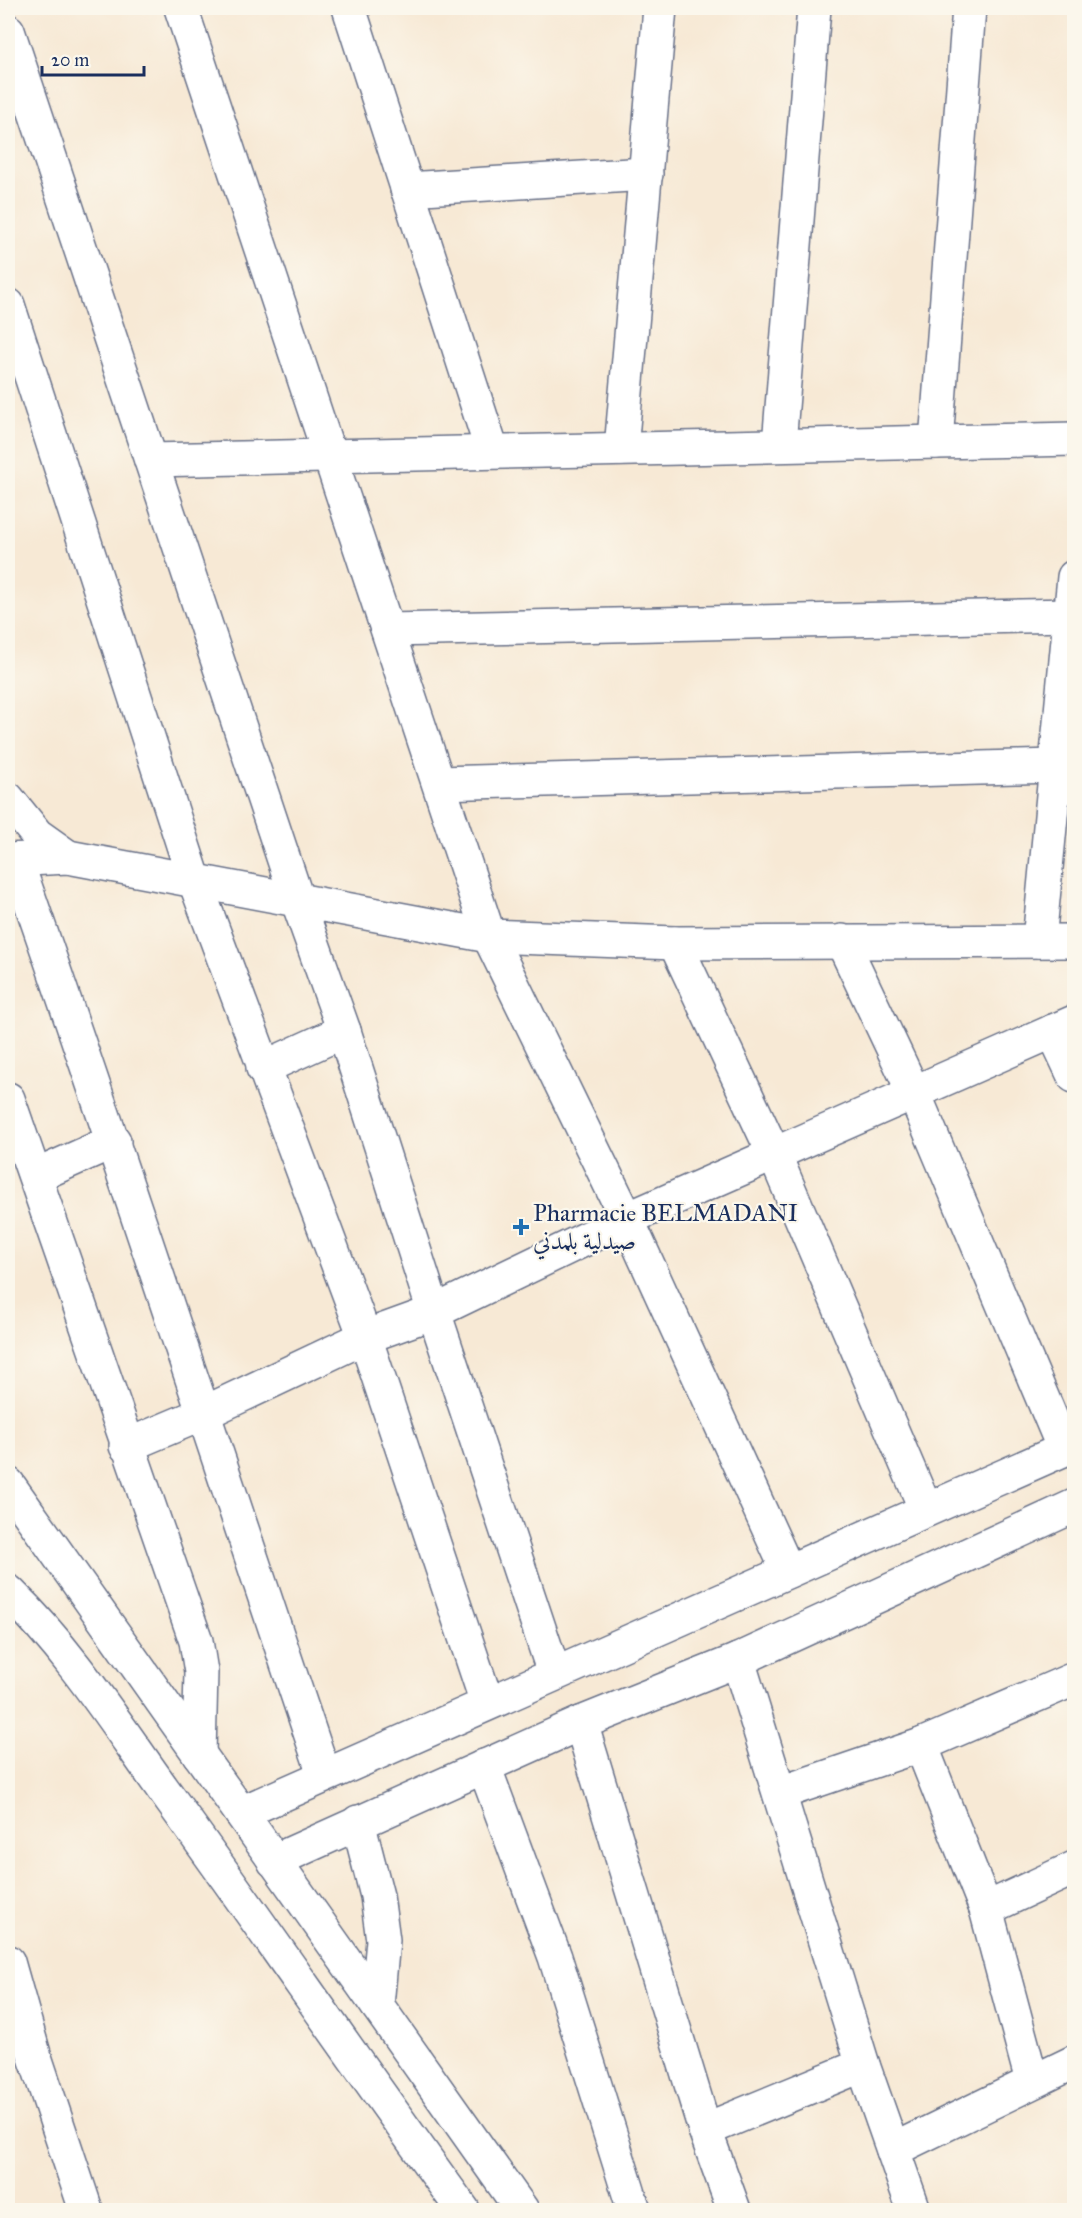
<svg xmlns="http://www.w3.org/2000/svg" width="1082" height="2218" font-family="'IM FELL Great Primer',Amiri,serif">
<rect width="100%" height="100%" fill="#fbf7ec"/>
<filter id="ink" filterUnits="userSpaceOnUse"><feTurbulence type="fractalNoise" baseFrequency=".0167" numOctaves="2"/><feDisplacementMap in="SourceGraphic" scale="12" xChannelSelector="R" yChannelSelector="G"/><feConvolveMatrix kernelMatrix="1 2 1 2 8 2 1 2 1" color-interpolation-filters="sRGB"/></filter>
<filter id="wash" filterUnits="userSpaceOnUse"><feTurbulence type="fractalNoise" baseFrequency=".008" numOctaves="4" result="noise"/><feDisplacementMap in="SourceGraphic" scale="24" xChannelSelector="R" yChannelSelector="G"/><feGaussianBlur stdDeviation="1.35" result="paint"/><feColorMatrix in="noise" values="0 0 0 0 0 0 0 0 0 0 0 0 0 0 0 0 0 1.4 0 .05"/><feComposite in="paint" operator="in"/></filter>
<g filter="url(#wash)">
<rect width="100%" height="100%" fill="#f7e9d5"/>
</g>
<g filter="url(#ink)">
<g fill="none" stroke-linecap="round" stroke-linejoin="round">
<defs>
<g id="street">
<path d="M181,8L489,936L627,1219L788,1571"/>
<path d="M349,8L492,451"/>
<path d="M8,31L298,902L344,1031L434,1312L554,1673"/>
<path d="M407,189L646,174"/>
<path d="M8,305L194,879L365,1337L487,1703"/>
<path d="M936,442L969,8"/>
<path d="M779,445L814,8"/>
<path d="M621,449L660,8"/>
<path d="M151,460L1074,439"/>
<path d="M388,630L1071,615"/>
<path d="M439,783L1056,766"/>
<path d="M8,799L37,835L68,857"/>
<path d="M8,860L68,857L489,936L675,943L1074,941"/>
<path d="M16,860C122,1163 221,1469 324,1774"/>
<path d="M842,941L913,1091L1064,1449"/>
<path d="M1039,941L1074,577"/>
<path d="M675,943L775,1156L926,1510"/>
<path d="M1053,1031L1074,1076"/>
<path d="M263,1068L344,1031"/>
<path d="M8,1099L196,1641L201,1672L199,1754"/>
<path d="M36,1176L114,1141"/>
<path d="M126,1446L202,1414L365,1337L434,1312L627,1219L1074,1022"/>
<path d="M8,1484L522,2210"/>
<path d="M9,1592C70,1651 116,1724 165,1792C266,1931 362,2072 463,2210"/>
<path d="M738,1660L863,2065L914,2210"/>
<path d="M581,1723L705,2130L734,2210"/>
<path d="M921,1745L986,1909L1032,2081"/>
<path d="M484,1766L555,1957L634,2210"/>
<path d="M780,1793L921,1745L1074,1679"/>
<path d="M241,1813L1074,1445"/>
<path d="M358,1822L377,1896L383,1940L377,2005"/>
<path d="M274,1861L581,1723L738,1660L1074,1506"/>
<path d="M986,1909L1074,1868"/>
<path d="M8,1962L34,2054L86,2210"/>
<path d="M705,2130L863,2065"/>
<path d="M893,2150L1074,2062"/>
</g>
</defs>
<!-- street casing -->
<use href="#street" stroke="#687088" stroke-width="36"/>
<!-- street -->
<use href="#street" stroke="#fff" stroke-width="33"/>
</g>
</g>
<!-- markers -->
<path fill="#1f6fb2" stroke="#fbf7ec" stroke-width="2" d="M518 1218h6v6h6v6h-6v6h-6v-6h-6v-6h6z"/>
<g text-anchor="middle" stroke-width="4.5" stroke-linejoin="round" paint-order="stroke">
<!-- poi labels -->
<g font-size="24" fill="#1b2f5e" stroke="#fbf7ec" text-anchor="start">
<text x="533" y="1221">Pharmacie BELMADANI<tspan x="533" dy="28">صيدلية بلمدني</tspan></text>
</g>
</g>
<!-- margin -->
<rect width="1082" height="2218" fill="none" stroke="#fbf7ec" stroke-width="30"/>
<!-- scale -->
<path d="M42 66v9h102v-9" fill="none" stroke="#1b2f5e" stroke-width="3"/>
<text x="51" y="66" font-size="18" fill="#1b2f5e" stroke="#fbf7ec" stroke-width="4.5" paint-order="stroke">20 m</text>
</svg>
